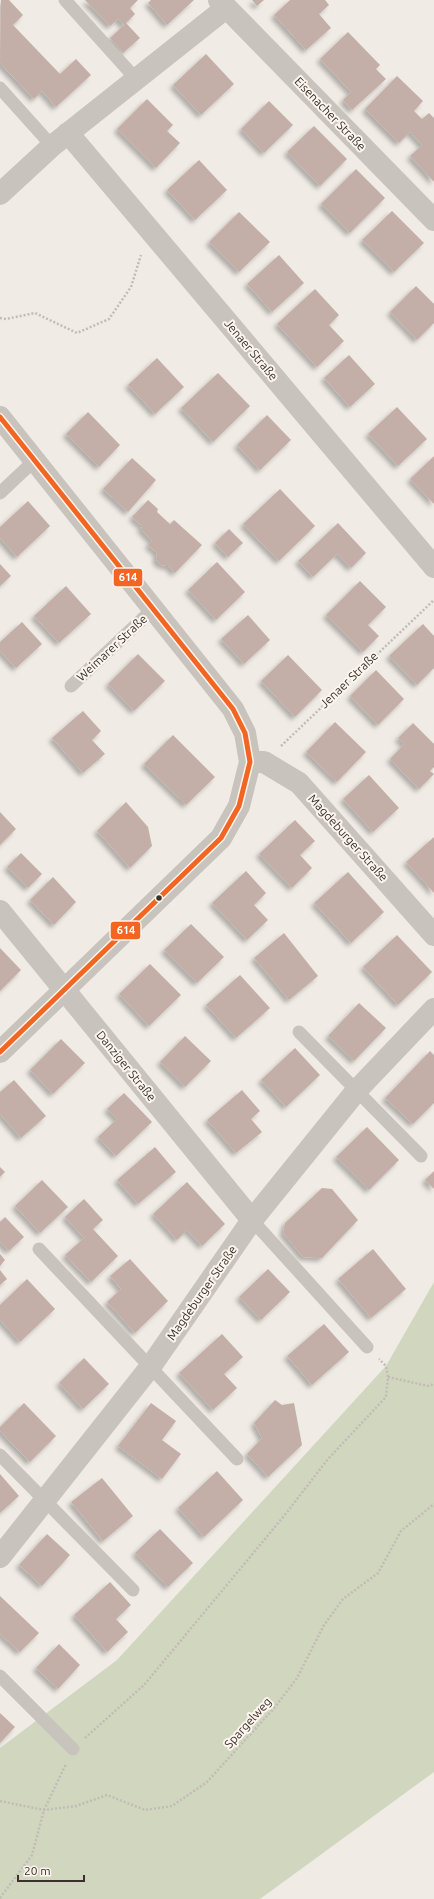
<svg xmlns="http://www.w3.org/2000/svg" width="434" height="1899" font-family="Ubuntu,sans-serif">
<defs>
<filter id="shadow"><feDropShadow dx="-3.5" dy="3.5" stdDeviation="2" flood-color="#0004"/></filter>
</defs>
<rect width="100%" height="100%" fill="#f0ebe5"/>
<!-- green -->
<path fill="#d1d6bf" d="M434,1282V1772L260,1899H0V1748L117,1660L386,1366Z"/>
<!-- building -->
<g fill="#c3afa7" filter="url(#shadow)">
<path d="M1,0H9L23,15L13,25L60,74L76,59L91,75L56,107L42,91L34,99L0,63Z"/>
<path d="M85,0H138L130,8L135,14L126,23L140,38L123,53L110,38L124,25L118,19L110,26Z"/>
<path d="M151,0H194L167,25L148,3Z"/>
<path d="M252,0H264L257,6Z"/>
<path d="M290,0H325L329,5L319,14L331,28L306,50L274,15Z"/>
<path d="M348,32L380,65L376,69L386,79L352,110L343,100L351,92L320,59Z"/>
<path d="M206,54L234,84L201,115L173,85Z"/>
<path d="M397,76L423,101L414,111L422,119L429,113L434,118V182L410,156L422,145L410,132L399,143L365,109Z"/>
<path d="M147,99L173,125L167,131L180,143L156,168L117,129Z"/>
<path d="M269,101L293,125L264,153L241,129Z"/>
<path d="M314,126L347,159L320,186L287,152Z"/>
<path d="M199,160L227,190L195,220L167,190Z"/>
<path d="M356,169L385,198L350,233L321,204Z"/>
<path d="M392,211L424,243L394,272L362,240Z"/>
<path d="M239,212L270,242L239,272L209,242Z"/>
<path d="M279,255L304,283L272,312L247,284Z"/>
<path d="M416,286L434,304V323L417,340L390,312Z"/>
<path d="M315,289L339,315L329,325L344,341L317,367L277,324Z"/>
<path d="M349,355L375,384L350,407L324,378Z"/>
<path d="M157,358L184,387L155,414L128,385Z"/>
<path d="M218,373L250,406L213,442L181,408Z"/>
<path d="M397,407L427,439L398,466L368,434Z"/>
<path d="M88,412L120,445L99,467L66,434Z"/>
<path d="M267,415L291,440L260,470L237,445Z"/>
<path d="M434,456V504L410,479Z"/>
<path d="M132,458L156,480L128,512L103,489Z"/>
<path d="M280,489L315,526L279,561L243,524Z"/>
<path d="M148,500L158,509L157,512L170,524L174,520L202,545L175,573L168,566L161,565L156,560L157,553L148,545L152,541L140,528L143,527L132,517Z"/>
<path d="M28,501L50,526L17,557L0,538V527Z"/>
<path d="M338,523L366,553L351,568L337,554L313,577L298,561Z"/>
<path d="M229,529L243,543L228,557L215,543Z"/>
<path d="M217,562L245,592L216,620L188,590Z"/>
<path d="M0,564L11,576L0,586Z"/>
<path d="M360,581L386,607L368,625L379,636L363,652L326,615Z"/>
<path d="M66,586L91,614L59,643L34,616Z"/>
<path d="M248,615L270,640L244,664L221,639Z"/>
<path d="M22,622L42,644L16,668L0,651V642Z"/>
<path d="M423,624L434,636V668L417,685L389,656Z"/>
<path d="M138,654L165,681L134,711L108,684Z"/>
<path d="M288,655L322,690L295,717L261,681Z"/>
<path d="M376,670L404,699L378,725L350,696Z"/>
<path d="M83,711L101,731L92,740L105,754L83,773L52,738Z"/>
<path d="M335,722L366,752L337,782L306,752Z"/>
<path d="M413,723L434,744V767L430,771L434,774L419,789L390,759L404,744L398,738Z"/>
<path d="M173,735L215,777L186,805L144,764Z"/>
<path d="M369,775L399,808L373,832L343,799Z"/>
<path d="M126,802L148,827L152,846L130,868L97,831Z"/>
<path d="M0,812L16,829L0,845Z"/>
<path d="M295,820L315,841L300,855L312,868L292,888L259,854Z"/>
<path d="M434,837V893L406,862Z"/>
<path d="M21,853L42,874L28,888L7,867Z"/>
<path d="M246,871L266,893L254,905L268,920L247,940L212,903Z"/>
<path d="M348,872L384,912L351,943L314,903Z"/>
<path d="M53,877L76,902L54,925L30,900Z"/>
<path d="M191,924L224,957L197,983L164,950Z"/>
<path d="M284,933L318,976L289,1000L254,958Z"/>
<path d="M397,935L432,972L398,1005L363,967Z"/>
<path d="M0,948L21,970L0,991Z"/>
<path d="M150,964L181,995L149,1026L119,994Z"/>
<path d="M240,975L270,1008L236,1038L206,1005Z"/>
<path d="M359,1003L386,1028L354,1061L328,1036Z"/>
<path d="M185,1036L211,1061L185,1087L160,1062Z"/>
<path d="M61,1039L85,1063L53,1094L30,1070Z"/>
<path d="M295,1048L320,1075L286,1107L261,1080Z"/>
<path d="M430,1051L434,1055V1103L413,1124L385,1098Z"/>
<path d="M14,1080L46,1116L21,1138L0,1114V1092Z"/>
<path d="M242,1090L260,1111L251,1119L262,1132L236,1153L207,1120Z"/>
<path d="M124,1093L152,1122L116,1156L98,1137L117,1119L107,1109Z"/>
<path d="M367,1127L399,1160L369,1190L336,1157Z"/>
<path d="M155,1147L176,1172L138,1204L117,1180Z"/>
<path d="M0,1167L5,1172L0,1177Z"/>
<path d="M434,1171V1189L425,1180Z"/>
<path d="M42,1180L68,1207L40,1233L15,1206Z"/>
<path d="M187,1182L225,1224L202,1246L187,1230L177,1240L153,1214Z"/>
<path d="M322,1188L332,1189L358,1220L322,1258L303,1257L283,1233L285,1223Z"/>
<path d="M84,1199L103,1220L93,1229L118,1256L91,1282L65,1255L84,1238L65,1217Z"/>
<path d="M5,1217L24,1237L9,1251L0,1242V1222Z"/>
<path d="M373,1249L406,1289L371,1318L338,1279Z"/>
<path d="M0,1254L5,1260L0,1266Z"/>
<path d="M130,1259L168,1301L135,1333L107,1302L121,1289L110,1276Z"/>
<path d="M268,1269L290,1292L261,1320L239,1297Z"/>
<path d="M0,1270L7,1279L0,1285Z"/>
<path d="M27,1279L55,1309L20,1342L0,1320V1305Z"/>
<path d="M324,1324L349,1352L312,1385L287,1356Z"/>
<path d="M222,1334L243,1357L224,1374L237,1388L213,1410L179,1373Z"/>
<path d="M84,1358L109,1384L83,1409L59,1383Z"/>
<path d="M275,1400L282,1405L294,1403L302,1445L268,1477L247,1454L262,1438L254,1423Z"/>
<path d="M24,1403L56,1436L30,1462L0,1431V1427Z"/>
<path d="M151,1403L176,1421L162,1440L181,1454L162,1479L118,1446Z"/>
<path d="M217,1471L243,1500L204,1537L178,1508Z"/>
<path d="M0,1474L19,1496L0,1513Z"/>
<path d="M102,1478L133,1516L103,1541L71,1502Z"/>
<path d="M160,1529L193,1563L168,1587L135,1553Z"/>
<path d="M47,1534L70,1555L42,1586L19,1565Z"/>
<path d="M110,1582L131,1605L116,1619L128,1632L107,1652L74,1615Z"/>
<path d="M0,1596L39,1633L20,1652L0,1634Z"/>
<path d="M59,1644L80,1665L58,1689L36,1668Z"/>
<path d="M0,1713L15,1727L0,1743Z"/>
</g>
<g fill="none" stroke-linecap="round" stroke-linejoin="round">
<!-- path -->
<g stroke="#c2bbb6" stroke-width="2.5" stroke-dasharray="2 2" stroke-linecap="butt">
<path d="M0,318L6,319L35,313L77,333L109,319L131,287L141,255"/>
<path d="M281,746L434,600"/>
<path d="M388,1377L428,1386L434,1384"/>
<path d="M85,1738L144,1685L284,1516L328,1459L386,1397L388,1377L386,1366L379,1359"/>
<path d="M0,1801L44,1810L76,1806L107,1795L145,1810L172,1806L207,1782L275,1707L297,1678L324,1625L343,1599L378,1573L401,1531L434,1504"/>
<path d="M0,1898L32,1855L44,1810L66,1764"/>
</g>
<!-- service -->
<g stroke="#c9c3be" stroke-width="13">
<path d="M65,0L136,79"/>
<path d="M0,88L52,146"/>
<path d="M0,493L34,461"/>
<path d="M71,686L153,609"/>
<path d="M299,1032L421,1156"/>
<path d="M252,1220L367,1347"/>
<path d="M39,1249L237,1459"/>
<path d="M0,1455L133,1590"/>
<path d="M0,1676L73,1749"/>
</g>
<!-- minor -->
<g stroke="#c9c3be" stroke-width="22">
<path d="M219,0L434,220"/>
<path d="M68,133L434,567"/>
<path d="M0,194L52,146L226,8"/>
<path d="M0,417L233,709L245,733L250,762L239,806L221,838L0,1052"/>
<path d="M250,762H264L299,783L434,935"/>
<path d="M0,911L252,1220"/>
<path d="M0,1557L151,1366L252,1220L357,1090L434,1009"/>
</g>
<defs>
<path id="bus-1" d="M0,417L233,709L245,733L250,762L239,806L221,838L0,1052"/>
</defs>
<!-- bus-1 casing -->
<use href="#bus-1" stroke="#fbf5ee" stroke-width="8"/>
<!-- bus-1 -->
<use href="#bus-1" stroke="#f26522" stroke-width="5"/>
</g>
<!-- markers -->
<circle fill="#3b302b" stroke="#fbf5ee" stroke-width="1.5" cx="159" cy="898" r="3.5"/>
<g text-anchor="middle" stroke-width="4" stroke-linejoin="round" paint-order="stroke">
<!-- street labels -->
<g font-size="12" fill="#3b302b" stroke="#fbf5ee">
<text transform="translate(330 114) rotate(46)" y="4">Eisenacher Straße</text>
<text transform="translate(251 350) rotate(50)" y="4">Jenaer Straße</text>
<text transform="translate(112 648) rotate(-43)" y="4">Weimarer Straße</text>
<text transform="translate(349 680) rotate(-44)" y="4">Jenaer Straße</text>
<text transform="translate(348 838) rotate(48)" y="4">Magdeburger Straße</text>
<text transform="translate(126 1066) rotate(51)" y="4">Danziger Straße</text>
<text transform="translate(202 1293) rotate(-55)" y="4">Magdeburger Straße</text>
<text transform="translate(248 1723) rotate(-48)" y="4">Spargelweg</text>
</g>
</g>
<g stroke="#fbf5ee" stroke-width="1.5">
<rect x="113" y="568" width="30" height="19" rx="4" fill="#f26522"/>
<rect x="110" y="921" width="31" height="19" rx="4" fill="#f26522"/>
</g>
<g font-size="11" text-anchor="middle" font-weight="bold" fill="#fff">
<text x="128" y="581">614</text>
<text x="126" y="934">614</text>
</g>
<!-- scale -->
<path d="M18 1875v6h66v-6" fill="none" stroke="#3b302b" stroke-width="2"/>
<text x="24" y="1875" font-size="12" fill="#3b302b" stroke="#fbf5ee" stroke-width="3" paint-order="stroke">20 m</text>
</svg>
